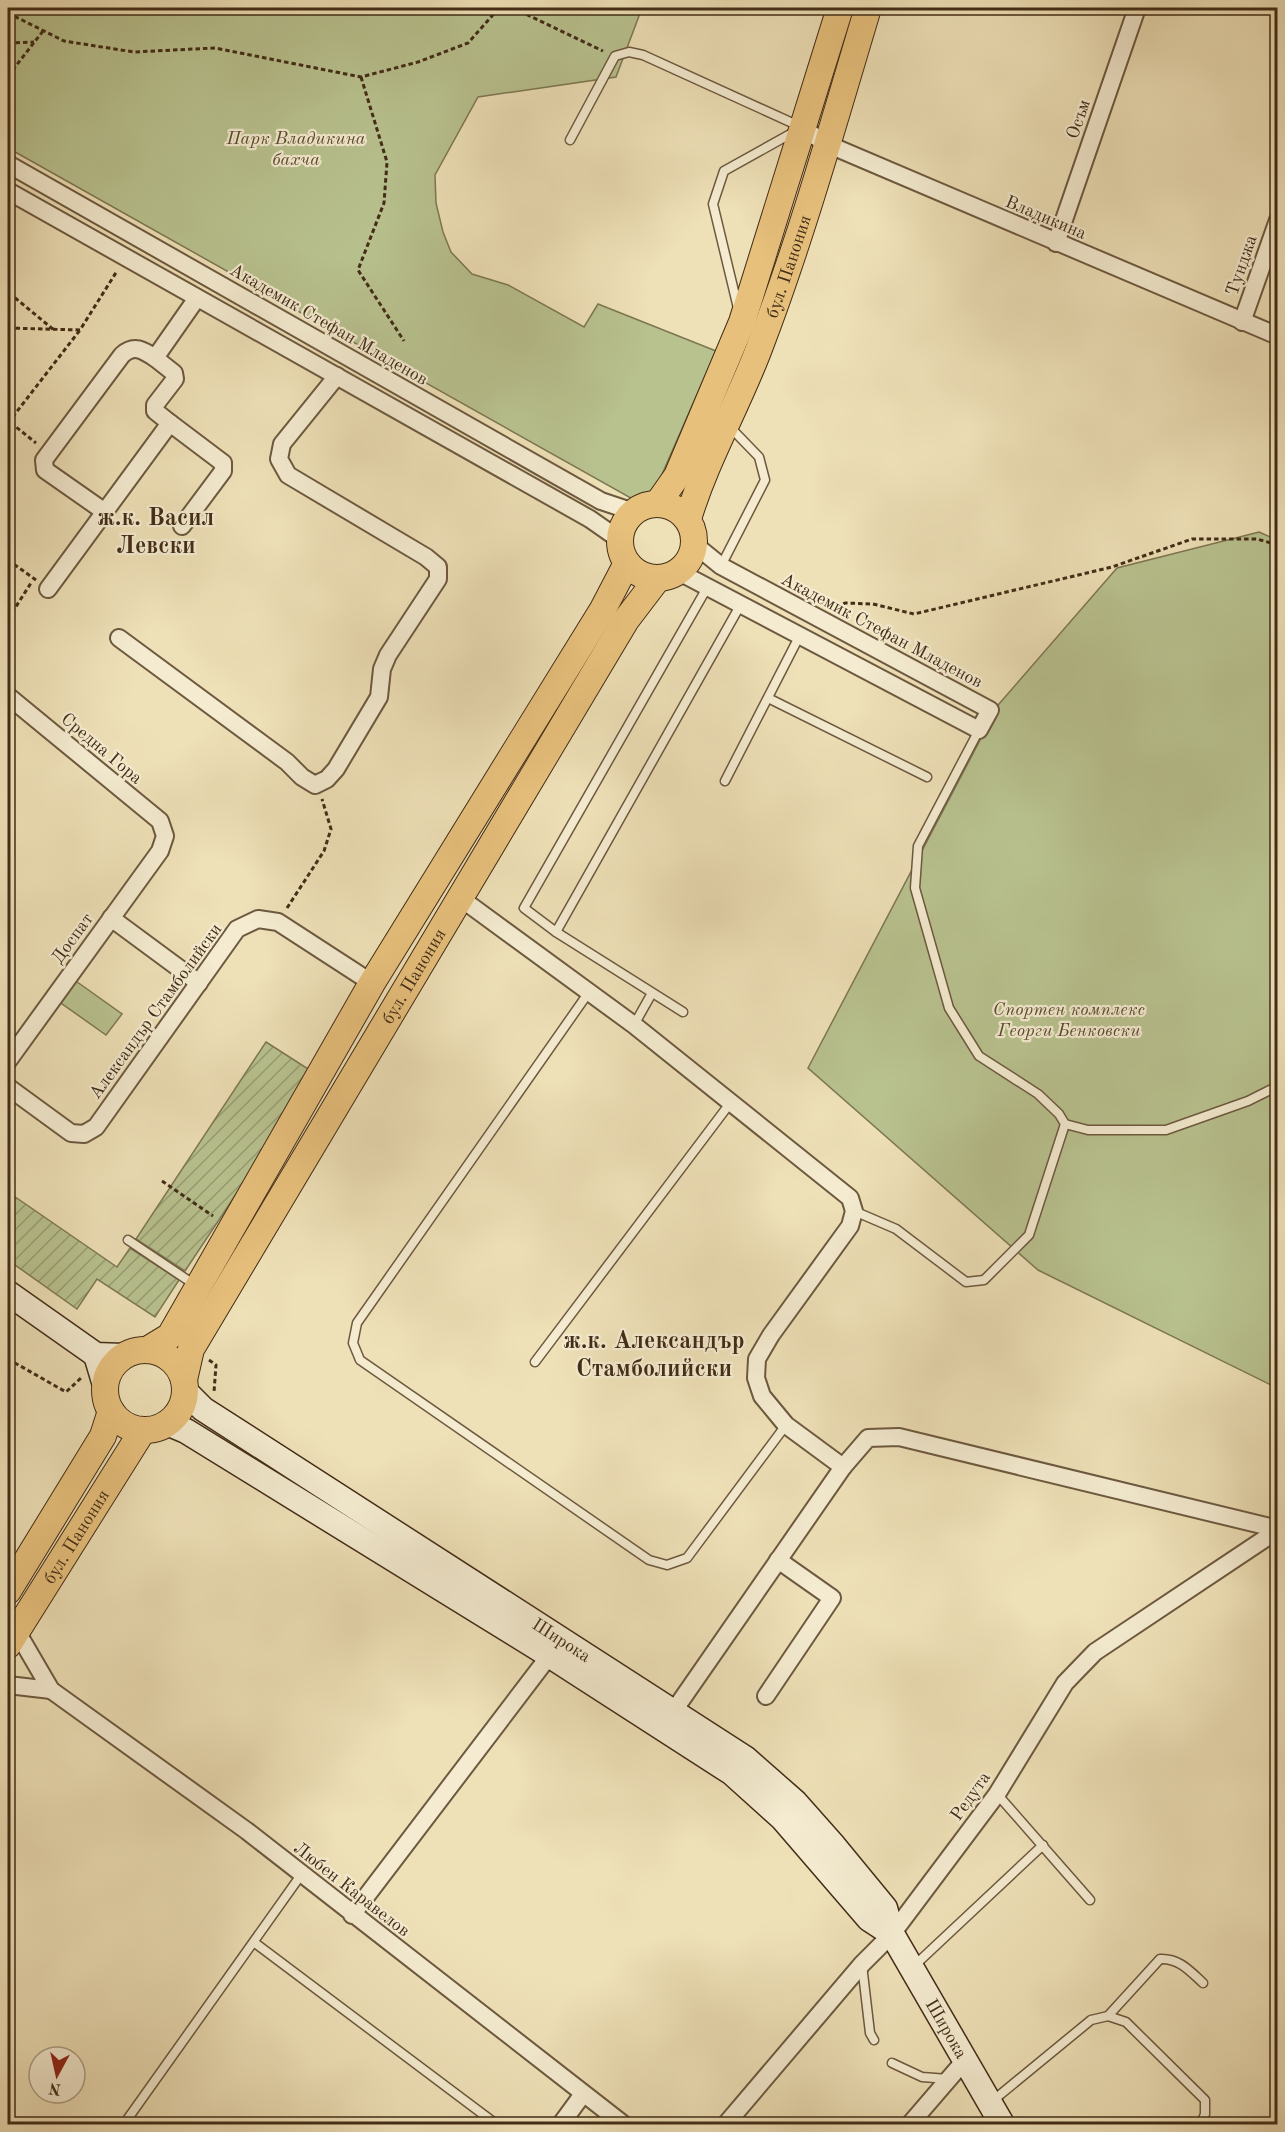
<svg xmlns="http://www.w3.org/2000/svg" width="1285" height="2132" font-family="'Old Standard TT',serif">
<defs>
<pattern id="garden-furrows" width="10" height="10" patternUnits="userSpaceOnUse" patternTransform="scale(1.5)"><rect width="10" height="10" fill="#b8c28f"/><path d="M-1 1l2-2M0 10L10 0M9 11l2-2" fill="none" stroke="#979e74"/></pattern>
</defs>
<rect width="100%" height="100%" fill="#eee0b7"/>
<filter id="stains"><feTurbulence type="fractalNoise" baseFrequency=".00333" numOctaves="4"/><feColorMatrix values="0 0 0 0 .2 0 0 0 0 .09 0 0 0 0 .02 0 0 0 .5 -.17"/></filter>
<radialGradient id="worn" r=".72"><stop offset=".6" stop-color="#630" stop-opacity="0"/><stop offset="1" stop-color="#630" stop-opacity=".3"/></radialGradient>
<!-- park -->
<g fill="#b8c28f" stroke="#7d7753" stroke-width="1.5">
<path d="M8,8H642L616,77L478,97L435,175L436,203L443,232L451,252L472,274L508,285L584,327L598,304L716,351L652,497L636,501L8,148Z"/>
<path d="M1259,532L1277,540V1388L1038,1270L808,1068L999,704L1117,568Z"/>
<path d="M73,979L122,1014L106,1035L58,1001Z"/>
</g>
<!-- garden -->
<g fill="url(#garden-furrows)" stroke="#7d7753" stroke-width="1.5">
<path d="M266,1042L316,1074L185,1271L136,1239Z"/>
<path d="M8,1192L117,1267L130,1248L179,1280L155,1317L97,1279L77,1309L8,1260Z"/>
</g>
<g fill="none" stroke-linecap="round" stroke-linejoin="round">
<defs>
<g id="lane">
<path d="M570,140L615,56L629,52L643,55L799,126"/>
<path d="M738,308L713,204L724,171L794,132"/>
<path d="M721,566L765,480L759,457L728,425"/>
<path d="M768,698L927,777"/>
<path d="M979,730L918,846L915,888L949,1008L979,1056L1038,1094L1059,1114L1065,1124"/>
<path d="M725,781L800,635"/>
<path d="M556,932L741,604"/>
<path d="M589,992L357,1323L353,1343L360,1360L649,1560L667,1565L687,1558L786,1425"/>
<path d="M683,1012L556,932L524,908L708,586"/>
<path d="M634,1025L652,993"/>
<path d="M854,1211L896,1229L966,1282L984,1280L1029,1235L1065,1124L1088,1130H1166L1248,1101L1278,1086"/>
<path d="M128,1240L195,1285"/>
<path d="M535,1362L731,1102"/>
<path d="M997,1794L1090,1900"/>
<path d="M255,1943L496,2124"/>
<path d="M862,1965L870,2033L874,2040"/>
<path d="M914,1966L1043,1845"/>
<path d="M1108,2016L1160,1959C1179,1958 1190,1971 1203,1983"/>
<path d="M892,2063L922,2077L948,2079"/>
<path d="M990,2103L1091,2020L1108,2016L1126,2022L1205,2100V2114L1201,2124"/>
<path d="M124,2124L301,1875"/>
</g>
<g id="street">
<path d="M802,128L827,144L1278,336"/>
<path d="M8,164L601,501L634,512"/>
<path d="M8,191L590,519L620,540"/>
<path d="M1056,243L1137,8"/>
<path d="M1242,322L1278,220"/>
<path d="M170,423L223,463V471L182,526"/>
<path d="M105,512L45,470L44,460L122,355C134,344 143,350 155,358"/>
<path d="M679,572L979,730L990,710L721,566L694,544"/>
<path d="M48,589L170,423L155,411V405L175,379L174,373L155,358L197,298"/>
<path d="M119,638L287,762L302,777L315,785L327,779L336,769L379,697L382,669L388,655L438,579V567L426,557L288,475L279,459L282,444L337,376"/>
<path d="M8,696L160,821L165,836L160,851L8,1061"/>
<path d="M459,897L634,1025L850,1198L854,1211L850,1226L771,1335L757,1359L756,1378L762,1396L786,1425L843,1467"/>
<path d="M111,918L199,983"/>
<path d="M8,1087L71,1133L84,1134L96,1127L237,929L258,919L278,922L372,983"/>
<path d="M16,1630L51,1690L247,1831L623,2124"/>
<path d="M8,1685L51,1690"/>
<path d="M766,1696L832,1598L778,1560"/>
<path d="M673,1712L843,1467L868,1438L899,1437L1278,1529"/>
<path d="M352,1915L556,1647"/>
<path d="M561,2124L583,2094"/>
<path d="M726,2124L862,1964L892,1934L997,1794L1065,1683L1095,1652L1278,1530"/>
<path d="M910,2124L966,2059"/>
</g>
<g id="secondary">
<path d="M8,1293L96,1355L123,1356"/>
<path d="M96,1355L105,1385"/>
<path id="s1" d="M185,1391L203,1409L745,1758L795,1802L834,1846L885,1908L892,1934L1002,2124"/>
<path d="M167,1423L186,1431L549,1655L732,1773L782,1818L869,1919L892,1934"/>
</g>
<g id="primary">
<path d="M658,503L677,476L742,322L840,8"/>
<circle cx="657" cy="541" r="37"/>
<path id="s2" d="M688,519C706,459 738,405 760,346C802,236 834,121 868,8"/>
<path d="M147,1350L170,1336L372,983L603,609L627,563"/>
<circle cx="145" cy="1390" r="40"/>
<path id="s3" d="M184,1380L191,1349L626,620L658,578"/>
<path d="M8,1591L103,1436L111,1411"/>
<path id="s4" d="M8,1645L143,1430"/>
</g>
</defs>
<!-- lane casing -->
<use href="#lane" stroke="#6d593f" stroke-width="11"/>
<!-- street casing -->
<use href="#street" stroke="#6d593f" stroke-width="20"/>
<!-- secondary casing -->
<use href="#secondary" stroke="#422c17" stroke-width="27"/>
<!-- primary casing -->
<use href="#primary" stroke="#422c17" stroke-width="28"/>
<!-- path -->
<g stroke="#422c17" stroke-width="3" stroke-dasharray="4.5 3" stroke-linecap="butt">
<path d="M513,8L603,51"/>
<path d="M8,13L64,41L134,52L215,48L361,77L418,62L468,43L499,8"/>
<path d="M8,43L34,42"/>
<path d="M8,76L43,31"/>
<path d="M361,77L387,162L384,203L358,270L404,341"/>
<path d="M8,295L14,297L54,330"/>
<path d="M8,328L80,330L117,271"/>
<path d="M8,415L16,427L36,443"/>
<path d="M8,423L80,330"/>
<path d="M8,560L36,580"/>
<path d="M837,608L845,603L873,604L914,614L1112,567L1192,539H1257L1278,545"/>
<path d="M8,619L31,583"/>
<path d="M287,908L324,851L331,829L322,799"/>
<path d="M162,1181L213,1216"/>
<path d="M8,1359L66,1392L81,1378"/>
<path d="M209,1360L216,1365L214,1392"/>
</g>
<!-- lane -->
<use href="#lane" stroke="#f4ebd0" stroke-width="8"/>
<!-- street -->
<use href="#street" stroke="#f4ebd0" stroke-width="16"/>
<!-- secondary -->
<use href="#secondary" stroke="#f4ebd0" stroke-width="24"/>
<!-- primary -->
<use href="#primary" stroke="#e7c07c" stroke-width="26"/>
</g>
<g text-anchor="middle" stroke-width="4.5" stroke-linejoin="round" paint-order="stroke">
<!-- street labels -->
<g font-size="18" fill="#422c17" stroke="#f4ebd0">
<text transform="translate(1078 119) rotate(-71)" y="6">Осъм</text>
<text transform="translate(1046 217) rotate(23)" y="6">Владикина</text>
<text transform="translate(1241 265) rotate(-71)" y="6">Тунджа</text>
<text dy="6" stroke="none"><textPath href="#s2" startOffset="272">бул. Панония</textPath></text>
<text transform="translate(329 324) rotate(30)" y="6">Академик Стефан Младенов</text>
<text transform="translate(882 630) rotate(28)" y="6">Академик Стефан Младенов</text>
<text transform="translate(102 748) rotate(40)" y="6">Средна Гора</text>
<text transform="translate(72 938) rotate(-54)" y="6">Доспат</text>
<text dy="6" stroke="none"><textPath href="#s3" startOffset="466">бул. Панония</textPath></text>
<text transform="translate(155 1011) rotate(-54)" y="6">Александър Стамболийски</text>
<text dy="6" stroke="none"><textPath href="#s4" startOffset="128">бул. Панония</textPath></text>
<text dy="6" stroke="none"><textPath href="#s1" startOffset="452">Широка</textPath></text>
<text transform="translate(970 1796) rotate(-55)" y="6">Редута</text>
<text transform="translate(352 1889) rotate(38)" y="6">Любен Каравелов</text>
<text dy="6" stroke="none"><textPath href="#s1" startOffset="1012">Широка</textPath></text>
</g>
<!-- park labels -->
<g font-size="18" font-style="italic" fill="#5a4a2f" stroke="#f4ebd0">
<text x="296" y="144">Парк Владикина<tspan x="296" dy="21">бахча</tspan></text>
<text x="1069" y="1015">Спортен комплекс<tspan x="1069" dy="21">Георги Бенковски</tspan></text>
</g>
<!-- district labels -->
<g font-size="24" font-weight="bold" fill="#422c17" stroke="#f4ebd0">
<text x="156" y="525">ж.к. Васил<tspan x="156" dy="28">Левски</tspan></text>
<text x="654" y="1348">ж.к. Александър<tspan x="654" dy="28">Стамболийски</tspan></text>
</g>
</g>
<!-- margin -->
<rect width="1285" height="2132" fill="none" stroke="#eee0b7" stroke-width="30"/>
<rect x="9" y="9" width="1267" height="2114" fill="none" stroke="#422c17" stroke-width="3"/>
<rect x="15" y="15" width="1255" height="2102" fill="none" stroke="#422c17" stroke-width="1.5"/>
<!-- north arrow -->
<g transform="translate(57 2075) rotate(188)"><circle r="28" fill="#f4ebd0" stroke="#ad9f86" stroke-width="1.5"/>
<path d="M0-4.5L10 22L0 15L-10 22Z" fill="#8f2418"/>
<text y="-9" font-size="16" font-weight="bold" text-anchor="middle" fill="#422c17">N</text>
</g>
<rect width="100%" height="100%" filter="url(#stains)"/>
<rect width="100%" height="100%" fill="url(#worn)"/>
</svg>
